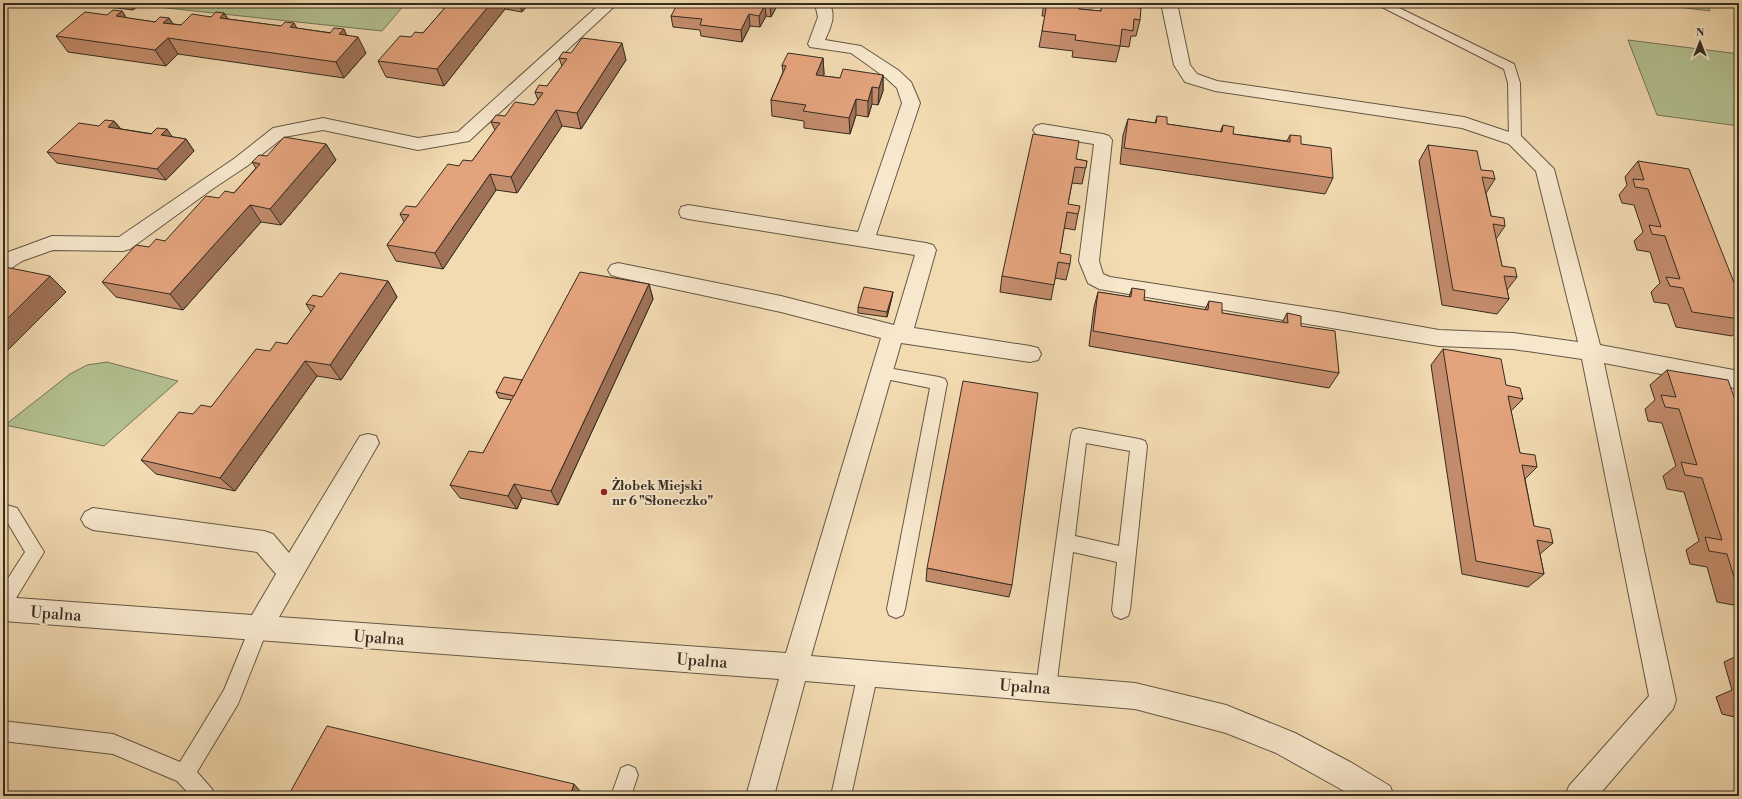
<svg xmlns="http://www.w3.org/2000/svg" width="1742" height="799" font-family="'Libre Bodoni',serif">
<rect width="100%" height="100%" fill="#f2dab1"/>
<filter id="stains"><feTurbulence type="fractalNoise" baseFrequency=".005" numOctaves="4"/><feColorMatrix values="0 0 0 0 .2 0 0 0 0 .09 0 0 0 0 .02 0 0 0 .5 -.17"/></filter>
<radialGradient id="worn" r=".72"><stop offset=".6" stop-color="#630" stop-opacity="0"/><stop offset="1" stop-color="#630" stop-opacity=".3"/></radialGradient>
<!-- green -->
<g fill="#b4c191" stroke="#747659">
<path d="M162,3H406L382,31L157,7Z"/>
<path d="M1646,3H1706L1710,11Z"/>
<path d="M1628,40L1739,54V126L1657,115Z"/>
<path d="M107,362L178,381L104,446L5,425L70,374L87,365Z"/>
</g>
<g fill="none" stroke-linecap="round" stroke-linejoin="round">
<defs>
<g id="lane">
<path d="M1374,3H1389L1514,64L1520,83L1521,140L1520,143H1510L1509,140L1508,83L1504,69Z"/>
<path d="M882,367L939,377L945,379L947,383L905,609L903,615L896,618L889,615L887,609L930,388L876,377L874,373L876,369Z"/>
<path d="M1079,428L1139,439L1145,441L1147,446L1130,610L1128,616L1121,619L1114,616L1112,610L1117,562L1073,552L1056,688L1053,695L1046,698L1039,695L1036,688L1071,435L1073,430ZM1086,443L1130,451L1119,546L1075,536Z"/>
<path d="M3,504L17,508L44,552L10,608L3,611V586L25,552L6,520H3Z"/>
<path d="M259,619L266,622L268,628L238,704L197,772L212,789L215,796H191L177,781L113,754L3,741V721L113,734L180,762L224,690L252,622Z"/>
<path d="M868,664L875,666L878,673L851,796H831L858,673L861,666Z"/>
<path d="M628,765L635,768L638,775L631,796H611L621,768Z"/>
</g>
<g id="street">
<path d="M601,3H618L469,141L418,150L323,130L284,137L247,166L211,190L130,249L123,251L53,250L22,261L10,269L3,271V254L52,236L119,237L235,158L273,128L323,118L418,138L458,132Z"/>
<path d="M809,3H829C837,16 830,28 825,40L861,46L898,70L911,82L920,103L876,235L926,243L933,245L936,250L914,328L1030,346L1038,348L1041,354L1038,360L1030,362L901,343L811,656L1135,683L1226,705L1295,733L1352,763L1390,786L1394,796H1353L1276,753L1226,733L1135,709L805,681L774,796H746L779,679L3,621V597L252,615L276,574L257,552L93,530L85,526L81,519L85,512L93,508L264,531L273,534L289,553L360,436L368,434L376,436L379,443L279,617L786,653L881,338L781,312L618,277L611,275L608,270L611,265L618,263L781,296L894,325L915,255L688,219L681,217L679,212L681,207L688,205L858,232L902,103L897,88L886,78L851,53L810,47L808,44L818,17L816,8Z"/>
<path d="M1161,3H1177L1190,65L1197,74L1217,81L1464,117L1521,136L1554,169L1600,345L1739,371V389L1604,363L1676,700L1673,709L1598,796H1565L1569,786L1649,696L1582,359L1513,349L1439,346L1099,289L1088,283L1079,261L1094,144L1042,136L1036,134L1033,130L1036,126L1042,124L1103,134L1109,136L1112,140L1099,261L1103,274L1110,277L1337,312L1439,330L1513,333L1578,342L1536,171L1509,144L1462,128L1215,91L1185,82L1174,65Z"/>
</g>
</defs>
<!-- lane casing -->
<use href="#lane" stroke="#645845" stroke-width="2"/>
<!-- street casing -->
<use href="#street" stroke="#645845" stroke-width="2"/>
<!-- lane -->
<use href="#lane" fill="#f7e7cc" fill-rule="evenodd"/>
<!-- street -->
<use href="#street" fill="#f7e7cc" fill-rule="evenodd"/>
</g>
<!-- wall -->
<g fill="#c38c6c" stroke="#352c21">
<path d="M75,3H141L133,10Z"/>
<path d="M442,3H529L522,12L505,9L444,86L386,77L378,61L411,37L423,33L444,9Z"/>
<path d="M777,3V6L771,17L766,16L760,27L750,26L742,42L701,36L700,30L673,27L671,16Z"/>
<path d="M1044,3H1079V9L1101,11L1102,4L1140,20L1136,36H1131L1129,47L1120,46L1116,62L1072,57L1073,51L1039,47L1045,16H1042Z"/>
<path d="M122,11L126,18L155,22L169,18L173,24L181,25L224,13L228,19L347,35L366,53L344,78L178,54L166,66L68,52L56,36Z"/>
<path d="M559,58L626,60L581,129L562,126L517,193L496,190L443,269L396,261L387,245L404,222L400,214L416,207L459,166L472,161L495,130L491,122L534,105L538,100L535,92L547,86L562,66Z"/>
<path d="M823,58L824,74L823,76L840,78L883,75V91L878,105L872,104L868,117L856,115L850,134L804,128V121L772,116L771,100L783,72L782,65Z"/>
<path d="M1157,116L1167,124L1220,132L1223,125L1233,134L1287,141L1290,135L1301,144L1333,178L1325,194L1120,164L1123,135L1128,119L1155,123Z"/>
<path d="M114,121L121,129L186,139L194,151L166,180L57,163L47,152L99,126Z"/>
<path d="M326,144L336,160L281,225L261,222L183,310L116,297L102,282L149,247L165,241L234,193L256,168L252,162L267,156Z"/>
<path d="M1428,145L1481,170L1495,179L1486,193L1491,216L1505,226L1496,239L1502,266L1517,277L1507,290L1509,299L1497,314L1442,305L1419,161Z"/>
<path d="M1076,159L1087,161L1082,184L1072,183L1068,204L1078,214L1075,230L1064,228L1060,253L1070,264L1066,280L1055,278L1051,300L1000,292L1002,276Z"/>
<path d="M1638,161L1739,295V330L1732,336L1676,327L1668,304L1654,302L1651,292L1660,283L1650,252L1637,250L1634,241L1643,232L1634,205L1622,203L1619,195L1627,185L1625,177Z"/>
<path d="M388,281L397,297L341,380L317,376L235,491L156,474L141,460L193,414L211,407L270,351L287,344L311,312L306,304L322,297Z"/>
<path d="M649,284L653,299L558,505L522,498L517,509L460,498L450,485L483,453L512,400L499,398L496,392L522,380Z"/>
<path d="M1132,288L1144,300L1205,310L1209,301L1222,313L1282,323L1287,313L1301,326L1339,373L1329,388L1089,346L1094,307L1098,292L1129,297Z"/>
<path d="M893,292L892,297L887,317L858,313V307Z"/>
<path d="M1443,349L1506,385L1523,399L1511,411L1520,453L1537,467L1525,479L1534,526L1553,543L1540,554L1544,574L1528,587L1462,574L1431,365Z"/>
<path d="M1667,370L1739,411V606L1717,602L1707,567L1690,564L1686,550L1699,541L1684,492L1667,489L1663,476L1676,466L1662,423L1648,421L1645,409L1655,400L1650,385Z"/>
<path d="M927,568L1012,585L1009,597L926,581Z"/>
<path d="M1739,655V718L1722,714L1716,697L1732,690L1724,662Z"/>
</g>
<!-- shaded-wall -->
<g fill="#9f7258" stroke="#352c21">
<path d="M128,3H141L133,10Z"/>
<path d="M491,3H503L505,9L444,86L437,69Z"/>
<path d="M519,3H529L522,12Z"/>
<path d="M771,3H777V6L771,17L770,6Z"/>
<path d="M765,5L766,16L760,27L759,16Z"/>
<path d="M122,11L133,28L116,16Z"/>
<path d="M224,13L234,29L220,18Z"/>
<path d="M749,14L750,26L742,42L741,30Z"/>
<path d="M169,18L179,34L163,23Z"/>
<path d="M294,23L303,39L290,27Z"/>
<path d="M344,29L351,45L358,37L366,53L344,78L336,62L339,34Z"/>
<path d="M168,38L178,54L166,66L155,50Z"/>
<path d="M622,43L626,60L581,129L577,113Z"/>
<path d="M823,58L824,74L817,91L816,75Z"/>
<path d="M883,75V91L878,105L879,88Z"/>
<path d="M872,87V104L868,117V101Z"/>
<path d="M856,99V115L850,134L849,118Z"/>
<path d="M556,110L562,126L517,193L511,177Z"/>
<path d="M114,121L123,133L108,127Z"/>
<path d="M167,129L175,141L161,135Z"/>
<path d="M186,139L194,151L166,180L157,169Z"/>
<path d="M326,144L336,160L281,225L270,209Z"/>
<path d="M490,174L496,190L443,269L435,253Z"/>
<path d="M250,205L261,222L183,310L170,294Z"/>
<path d="M50,276L66,292L3,355V323Z"/>
<path d="M388,281L397,297L341,380L330,365Z"/>
<path d="M649,284L653,299L558,505L551,491Z"/>
<path d="M893,292L892,297L887,317V312Z"/>
<path d="M305,361L317,376L235,491L220,478Z"/>
<path d="M514,484L522,498L517,509L508,496Z"/>
<path d="M574,784L582,793L581,796H570Z"/>
</g>
<!-- building -->
<g fill="#e3a37d" stroke="#352c21">
<path d="M445,3H491L437,69L378,61L400,36L411,37L415,32L423,33L449,3Z"/>
<path d="M678,3H771L770,6L765,5L759,16L749,14L741,30L700,25L702,19L671,16Z"/>
<path d="M1047,3H1079V9L1101,11L1102,4L1141,8L1140,20L1134,19L1133,31L1122,29L1120,46L1075,40L1076,35L1042,31Z"/>
<path d="M113,10L122,11L116,16L155,22L160,17L169,18L163,23L181,25L192,14L211,17L216,12L224,13L220,18L281,26L285,22L294,23L290,27L330,33L334,28L344,29L339,34L358,37L336,62L168,38L155,50L56,36L85,12L107,15Z"/>
<path d="M582,38L622,43L577,113L556,110L511,177L490,174L435,253L387,245L409,215L400,214L406,206L416,207L448,164L459,166L463,160L472,161L500,123L491,122L496,115L505,116L515,102L534,105L543,93L535,92L539,85L547,86L567,59L559,58L563,52L571,53Z"/>
<path d="M788,53L823,58L816,75L840,78L843,69L883,75L879,88L872,87L868,101L856,99L849,118L803,111L806,105L771,100L786,66L782,65Z"/>
<path d="M1157,116L1167,117V124L1222,132L1223,125L1234,127L1233,134L1290,142V135L1301,136V144L1331,148L1333,178L1124,148L1128,119L1156,123Z"/>
<path d="M105,120L114,121L108,127L151,134L157,128L167,129L161,135L186,139L157,169L47,152L79,123L99,126Z"/>
<path d="M1033,134L1079,141L1076,159L1087,161L1086,168L1075,167L1068,204L1080,206L1078,214L1067,212L1060,253L1071,255L1070,264L1058,262L1054,285L1002,276Z"/>
<path d="M284,137L326,144L270,209L250,205L170,294L102,282L136,245L149,247L156,239L165,241L206,196L219,198L225,191L234,193L260,164L252,162L259,155L267,156Z"/>
<path d="M1428,145L1477,151L1481,170L1493,171L1495,179L1482,177L1491,216L1504,218L1505,226L1493,224L1502,266L1515,268L1517,277L1504,276L1509,299L1453,290Z"/>
<path d="M1638,161L1689,169L1739,295V319L1692,312L1683,288L1670,286L1666,277L1680,279L1665,236L1652,234L1649,225L1661,227L1648,189L1635,187L1633,179L1644,180Z"/>
<path d="M5,267L50,276L3,323V269Z"/>
<path d="M580,272L649,284L551,491L514,484L508,496L450,485L469,451L483,453Z"/>
<path d="M340,273L388,281L330,365L305,361L220,478L141,460L179,412L193,414L201,405L211,407L256,349L270,351L276,342L287,344L315,306L306,304L313,295L322,297Z"/>
<path d="M864,287L893,292L887,312L858,307Z"/>
<path d="M1132,288L1145,290L1144,300L1208,310L1209,301L1222,303V313L1288,323L1287,313L1301,316V326L1335,331L1339,373L1093,331L1098,292L1131,297Z"/>
<path d="M1443,349L1501,359L1506,385L1520,388L1523,399L1508,396L1520,453L1535,455L1537,467L1522,465L1534,526L1550,529L1553,543L1537,540L1544,574L1476,561Z"/>
<path d="M1667,370L1728,380L1739,411V590H1738L1727,554L1709,551L1705,537L1722,540L1702,478L1685,475L1681,462L1697,465L1679,409L1665,407L1661,395L1676,397Z"/>
<path d="M504,377L522,380L514,396L496,392Z"/>
<path d="M963,381L1038,393L1012,585L927,568Z"/>
<path d="M327,726L574,784L570,796H288Z"/>
<path d="M3,790L19,794L18,796H3Z"/>
</g>
<!-- markers -->
<circle fill="#8f2418" stroke="#f7e7cc" stroke-width="1.5" cx="604" cy="492" r="4"/>
<g text-anchor="middle" stroke-width="4" stroke-linejoin="round" paint-order="stroke">
<!-- poi labels -->
<g font-size="13" font-weight="bold" fill="#352c21" stroke="#f7e7cc" text-anchor="start">
<text x="612" y="490">Żłobek Miejski<tspan x="612" dy="15">nr 6 "Słoneczko"</tspan></text>
</g>
<!-- near-street labels -->
<g font-size="16" fill="#352c21" stroke="#f7e7cc">
<text transform="translate(56 613) rotate(4)" y="6">Upalna</text>
<text transform="translate(379 637) rotate(4)" y="6">Upalna</text>
<text transform="translate(702 660) rotate(4)" y="6">Upalna</text>
<text transform="translate(1025 686) rotate(4)" y="6">Upalna</text>
</g>
</g>
<!-- margin -->
<rect width="1742" height="799" fill="none" stroke="#f2dab1" stroke-width="16"/>
<rect x="4" y="4" width="1734" height="791" fill="none" stroke="#352c21" stroke-width="2"/>
<rect x="8" y="8" width="1726" height="783" fill="none" stroke="#352c21"/>
<!-- north arrow -->
<g transform="translate(1700 42)" stroke="#f7e7cc" stroke-width="3" paint-order="stroke">
<path d="M0-3L7 15L0 10L-7 15Z" fill="#352c21"/>
<text y="-6" font-size="11" font-weight="bold" text-anchor="middle" fill="#352c21">N</text>
</g>
<rect width="100%" height="100%" filter="url(#stains)"/>
<rect width="100%" height="100%" fill="url(#worn)"/>
</svg>
